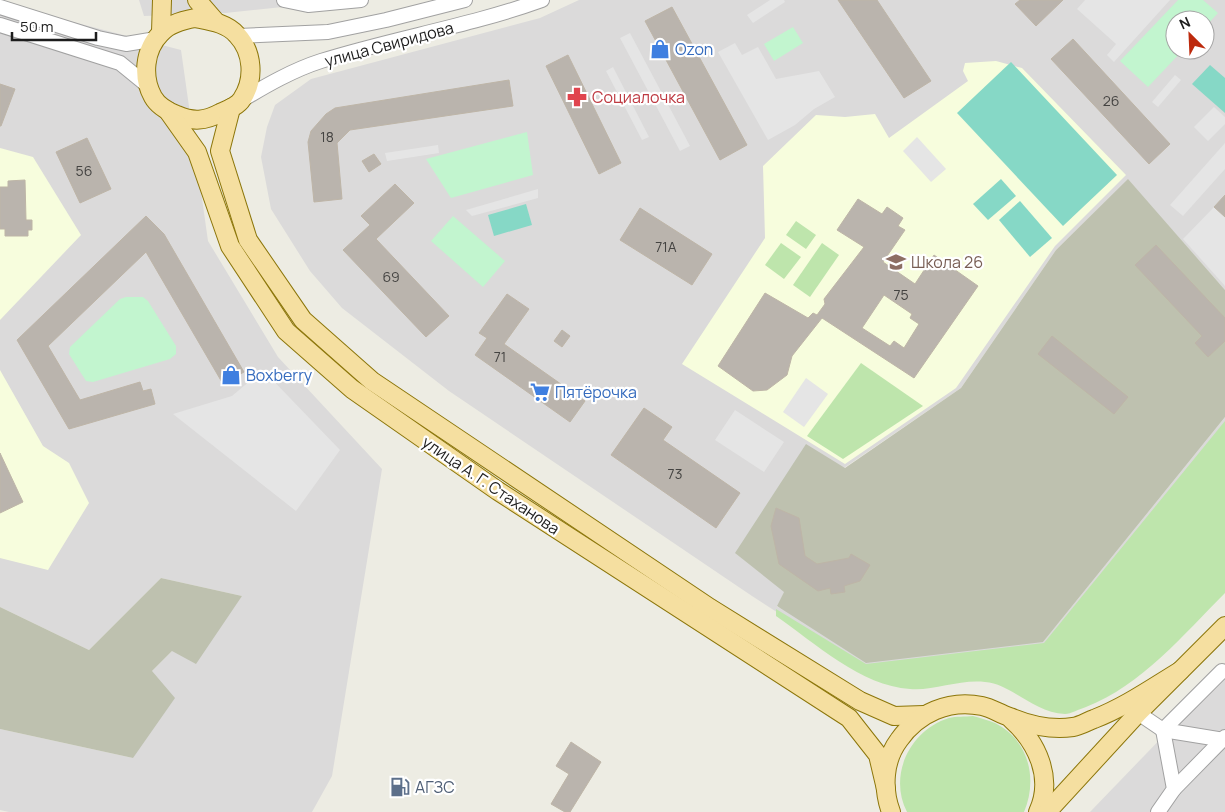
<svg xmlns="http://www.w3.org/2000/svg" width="1225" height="812" font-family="Manrope,sans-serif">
<rect width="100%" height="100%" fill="#edece3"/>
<!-- residential -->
<g fill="#dbdada" fill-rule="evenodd">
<path d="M139,0H350L225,13L144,16Z"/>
<path d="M579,0H1225V290L1128,180L1056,250L961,388L844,468L777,607L1043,642L1225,417V490L1054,654L868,671L752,596L449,391L342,308L310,271L271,209L261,157L267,127L275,105L311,79L540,18ZM1175,20H1205V50H1175Z"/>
<path d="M0,3L181,50L208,241L278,357L382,469L332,776L312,812H9L0,810V729L133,758L152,671L172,651L242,596L161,578L89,650L0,607Z"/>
<path d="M1225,672V812H1090Z"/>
</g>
<!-- education -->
<g fill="#f7fddd">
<path d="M996,61L1022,68L1126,175L1055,246L956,388L845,464L682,364L765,238L763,166L816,115L845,117L875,114L889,138L968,81L963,71L965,63Z"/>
<path d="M0,148L33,157L81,235L0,320Z"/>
<path d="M0,370L43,446L69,463L89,503L48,570L0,558Z"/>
</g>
<!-- construction -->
<g fill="#bec1af">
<path d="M1128,179L1225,290V417L1043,642L866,663L777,606L784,592L735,553L806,444L845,468L961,388L1056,250Z"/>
<path d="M161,578L242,596L196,664L172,651L152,671L175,698L133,758L0,729V607L89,650Z"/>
</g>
<!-- grass -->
<g fill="#bee5ac">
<path d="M796,221L816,235L806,249L786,235Z"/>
<path d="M781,243L801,257L784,279L765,265Z"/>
<path d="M822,243L839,255L810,297L793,285Z"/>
<path d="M861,363L923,406L843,459L807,436Z"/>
<path d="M1225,421V593C1183,635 1142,685 1086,707C1079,709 1071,714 1065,714C1032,712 1012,684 985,682C960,679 934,691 910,689C861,686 815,643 776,616V609L866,664L1044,643Z"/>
<path d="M973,716C980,718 988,720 995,723C1029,740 1038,779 1024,812H907C888,775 910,730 949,718C956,716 965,717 973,716Z"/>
</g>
<!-- park -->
<g fill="#c2f5cf">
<path d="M1178,0H1203L1218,13L1205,27V20H1175V50H1183L1148,87L1120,61Z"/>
<path d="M793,27L803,43L774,61L764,44Z"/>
<path d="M527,132L533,175L451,198L426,159Z"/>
<path d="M453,216L505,261L483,287L431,241Z"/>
<path d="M126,297H143L148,301L176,346V354L170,359L93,382L86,381L69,354L70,347L120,299Z"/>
</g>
<!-- pitch -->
<g fill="#86d8c6">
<path d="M1011,62L1117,175L1063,226L957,113Z"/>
<path d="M1210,65L1225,78V113L1192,84Z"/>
<path d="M1001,179L1016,196L988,220L973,204Z"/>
<path d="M1020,201L1052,238L1030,257L999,220Z"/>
<path d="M526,204L532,225L494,236L488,215Z"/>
</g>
<!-- parking -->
<g fill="#e5e5e5">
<path d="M770,0H784L785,2L753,23L747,15Z"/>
<path d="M1085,0H1170L1114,62L1107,55L1116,44L1077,9Z"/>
<path d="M630,33L690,146L680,151L620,38Z"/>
<path d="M735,43L742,55L758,47L776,79L819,71L835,97L814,109L795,125L768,140L718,52Z"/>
<path d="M613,67L649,137L642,140L606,71Z"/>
<path d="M1175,75L1181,80L1158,107L1152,102Z"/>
<path d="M1214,107L1225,117V124L1208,141L1194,127Z"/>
<path d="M917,137L946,169L931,182L903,151Z"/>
<path d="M1225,143V169L1183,216L1170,205Z"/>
<path d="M438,145L439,153L387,161L385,153Z"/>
<path d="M538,189V198L472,216L466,210Z"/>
<path d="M1214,207L1225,217V286L1183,239Z"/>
<path d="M263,370L340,450L296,511L173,414L232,396Z"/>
<path d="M806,378L828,394L804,427L783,412Z"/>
<path d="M735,410L784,442L764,472L715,440Z"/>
</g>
<!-- building -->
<g fill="#bab4ad" stroke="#beb5a7" fill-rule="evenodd">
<path d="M838,0H877L931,81L904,98Z"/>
<path d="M1020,0H1063L1036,26L1015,4Z"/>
<path d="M672,7L747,145L720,160L645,21Z"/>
<path d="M1073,39L1170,144L1149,164L1051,59Z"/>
<path d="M568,55L621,163L599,174L546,66Z"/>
<path d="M509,80L513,106L350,130L337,143L342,199L314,202L308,142L311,131L326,114L335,108Z"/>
<path d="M0,84L15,89L1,126H0Z"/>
<path d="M87,138L111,189L80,203L56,152Z"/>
<path d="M374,154L381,164L369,172L362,161Z"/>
<path d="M25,180L26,220H32V230H28V236H5V229H0V187H8V181Z"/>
<path d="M395,184L414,203L376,239L449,316L426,337L343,250L370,225L361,216Z"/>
<path d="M1225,195V217L1214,207Z"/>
<path d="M858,199L882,214L887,207L903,218L898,226L905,230L883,262L915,284L934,255L978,286L914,378L822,318L792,356L787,375L767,390L753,391L718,366L765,293L808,318L813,313L817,315L825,304L824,299L864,247L837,230ZM884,295L912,314L910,318L919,324L904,348L894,341L890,346L862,328Z"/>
<path d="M640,208L712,254L692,285L620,240Z"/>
<path d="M146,216L164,234L244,372L223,384L146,252L48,346L80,400L140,382L143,391L151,389L155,404L69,429L17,340Z"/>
<path d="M1156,245L1225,318V341L1208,357L1195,343L1202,336L1135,265Z"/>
<path d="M507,294L529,309L504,344L585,401L570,422L475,355L487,338L479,333Z"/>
<path d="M562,330L570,336L562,347L554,341Z"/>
<path d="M1052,336L1128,397L1114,414L1038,354Z"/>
<path d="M644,408L672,427L663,440L740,493L716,528L611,455Z"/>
<path d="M0,453L23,502L0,513Z"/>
<path d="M776,508L799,518L805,556L817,564L849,558L851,554L870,565L860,581L844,586L845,592L831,594L830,588L818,591L779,564L771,526Z"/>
<path d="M571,742L601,762L570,812H565L551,804L569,774L556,766Z"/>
</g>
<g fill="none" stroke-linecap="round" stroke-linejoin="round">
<defs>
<g id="minor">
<path d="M284,0L308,5L361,0"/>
<path d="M0,7L98,38L126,44L156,39"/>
<path d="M0,25L120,63L147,85"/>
<path d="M238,36L328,32L386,20L465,0"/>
<path d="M242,100C267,85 293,70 321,61C394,38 470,26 542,0"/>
<path d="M1138,713L1163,730L1225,740"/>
<path d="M1174,789L1225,737"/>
<path d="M1158,812L1174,789L1163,730L1222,671"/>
</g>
<g id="major">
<path d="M197,0L216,22"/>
<path d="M195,18C210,21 227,23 237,35C253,52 255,79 242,99C238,106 227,110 220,113C205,121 193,122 177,115C167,111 158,106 153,97C142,77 144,50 161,33C169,24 184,20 195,18Z"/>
<path d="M161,32L162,0"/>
<path d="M231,108L220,151L248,240L303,320L372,381L710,608L860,701L894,716L924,715"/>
<path d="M168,111L197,152L230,246L286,331L352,389L498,491L849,718L878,755L886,789"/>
<path d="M1011,719C1037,742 1054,778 1038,812"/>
<path d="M891,812C882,788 884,760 899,740C918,713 949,699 982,706C992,708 1000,714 1010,717C1029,725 1052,730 1073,727C1080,726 1088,721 1094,719C1125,707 1152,688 1180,671"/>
<path d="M1047,812L1138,713L1225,626"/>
</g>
</defs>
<!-- minor casing -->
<use href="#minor" stroke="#a1a1a1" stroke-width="16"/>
<!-- major casing -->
<use href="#major" stroke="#8c760a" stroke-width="20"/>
<!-- minor -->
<use href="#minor" stroke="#fff" stroke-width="14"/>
<!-- major -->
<use href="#major" stroke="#f5dfa0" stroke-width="18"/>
</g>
<!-- icons -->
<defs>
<symbol id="shop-bare" viewBox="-9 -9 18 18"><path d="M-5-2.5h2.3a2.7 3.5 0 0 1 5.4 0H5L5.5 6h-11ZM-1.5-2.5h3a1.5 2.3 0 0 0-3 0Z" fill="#3f7fe0" stroke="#fff" stroke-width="2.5" paint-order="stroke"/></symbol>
<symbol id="pharmacy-bare" viewBox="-9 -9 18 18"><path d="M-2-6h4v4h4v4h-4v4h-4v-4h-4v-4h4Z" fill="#e0444e" stroke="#fff" stroke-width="2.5" paint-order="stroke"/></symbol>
<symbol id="school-bare" viewBox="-9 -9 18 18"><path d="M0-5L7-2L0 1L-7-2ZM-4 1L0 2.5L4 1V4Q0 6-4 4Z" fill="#8d6e63" stroke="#fff" stroke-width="2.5" paint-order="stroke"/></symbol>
<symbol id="supermarket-bare" viewBox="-9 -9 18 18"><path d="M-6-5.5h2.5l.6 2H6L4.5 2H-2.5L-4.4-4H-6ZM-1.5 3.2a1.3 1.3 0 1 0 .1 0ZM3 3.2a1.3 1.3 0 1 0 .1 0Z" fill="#3f7fe0" stroke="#fff" stroke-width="2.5" paint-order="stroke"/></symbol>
<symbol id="fuel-bare" viewBox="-9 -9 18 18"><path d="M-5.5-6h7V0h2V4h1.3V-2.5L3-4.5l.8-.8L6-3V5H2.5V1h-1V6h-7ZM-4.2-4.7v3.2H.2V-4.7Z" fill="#5c6f8a" stroke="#fff" stroke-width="2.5" paint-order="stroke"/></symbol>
</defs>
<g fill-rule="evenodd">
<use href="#shop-bare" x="646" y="35" width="28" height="28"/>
<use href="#pharmacy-bare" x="563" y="83" width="28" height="28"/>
<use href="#school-bare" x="882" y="248" width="28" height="28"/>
<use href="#shop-bare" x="217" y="361" width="28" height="28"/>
<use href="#supermarket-bare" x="526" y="378" width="28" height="28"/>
<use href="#fuel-bare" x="386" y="773" width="28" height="28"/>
</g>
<g text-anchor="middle" stroke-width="4.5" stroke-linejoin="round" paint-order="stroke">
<!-- number labels -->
<g font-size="14" fill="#444341">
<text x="1111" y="106">26</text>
<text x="327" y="142">18</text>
<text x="84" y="176">56</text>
<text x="666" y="252">71А</text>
<text x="391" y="282">69</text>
<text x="901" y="300">75</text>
<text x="500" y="362">71</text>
<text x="675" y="479">73</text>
</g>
<!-- street labels -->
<g font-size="16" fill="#1d1d1d" stroke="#fff">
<text transform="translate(389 44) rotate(-15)" y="6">улица Свиридова</text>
<text transform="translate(491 485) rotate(34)" y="6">улица А. Г. Стаханова</text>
</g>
<!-- shop labels -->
<g font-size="16" fill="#366cbe" stroke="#fff" text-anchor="start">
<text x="675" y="55">Ozon</text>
<text x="246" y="381">Boxberry</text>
<text x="555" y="398">Пятёрочка</text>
</g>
<!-- health labels -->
<g font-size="16" fill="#be3a42" stroke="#fff" text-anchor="start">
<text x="592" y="103">Социалочка</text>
</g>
<!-- education labels -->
<g font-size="16" fill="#785e54" stroke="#fff" text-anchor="start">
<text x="911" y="268">Школа 26</text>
</g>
<!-- service labels -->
<g font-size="16" fill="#4e5e75" stroke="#fff" text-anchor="start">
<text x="415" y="793">АГЗС</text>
</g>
</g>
<!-- north arrow -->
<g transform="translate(1190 35) rotate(336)"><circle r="24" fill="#ffffff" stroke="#a5a5a5"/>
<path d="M0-4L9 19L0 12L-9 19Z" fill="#bd2a0d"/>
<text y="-8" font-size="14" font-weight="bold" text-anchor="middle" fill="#1d1d1d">N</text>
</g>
<!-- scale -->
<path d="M12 32v8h84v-8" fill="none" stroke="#1d1d1d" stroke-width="2.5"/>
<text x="20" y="32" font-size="15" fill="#1d1d1d" stroke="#ffffff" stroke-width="4" paint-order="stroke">50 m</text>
</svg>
